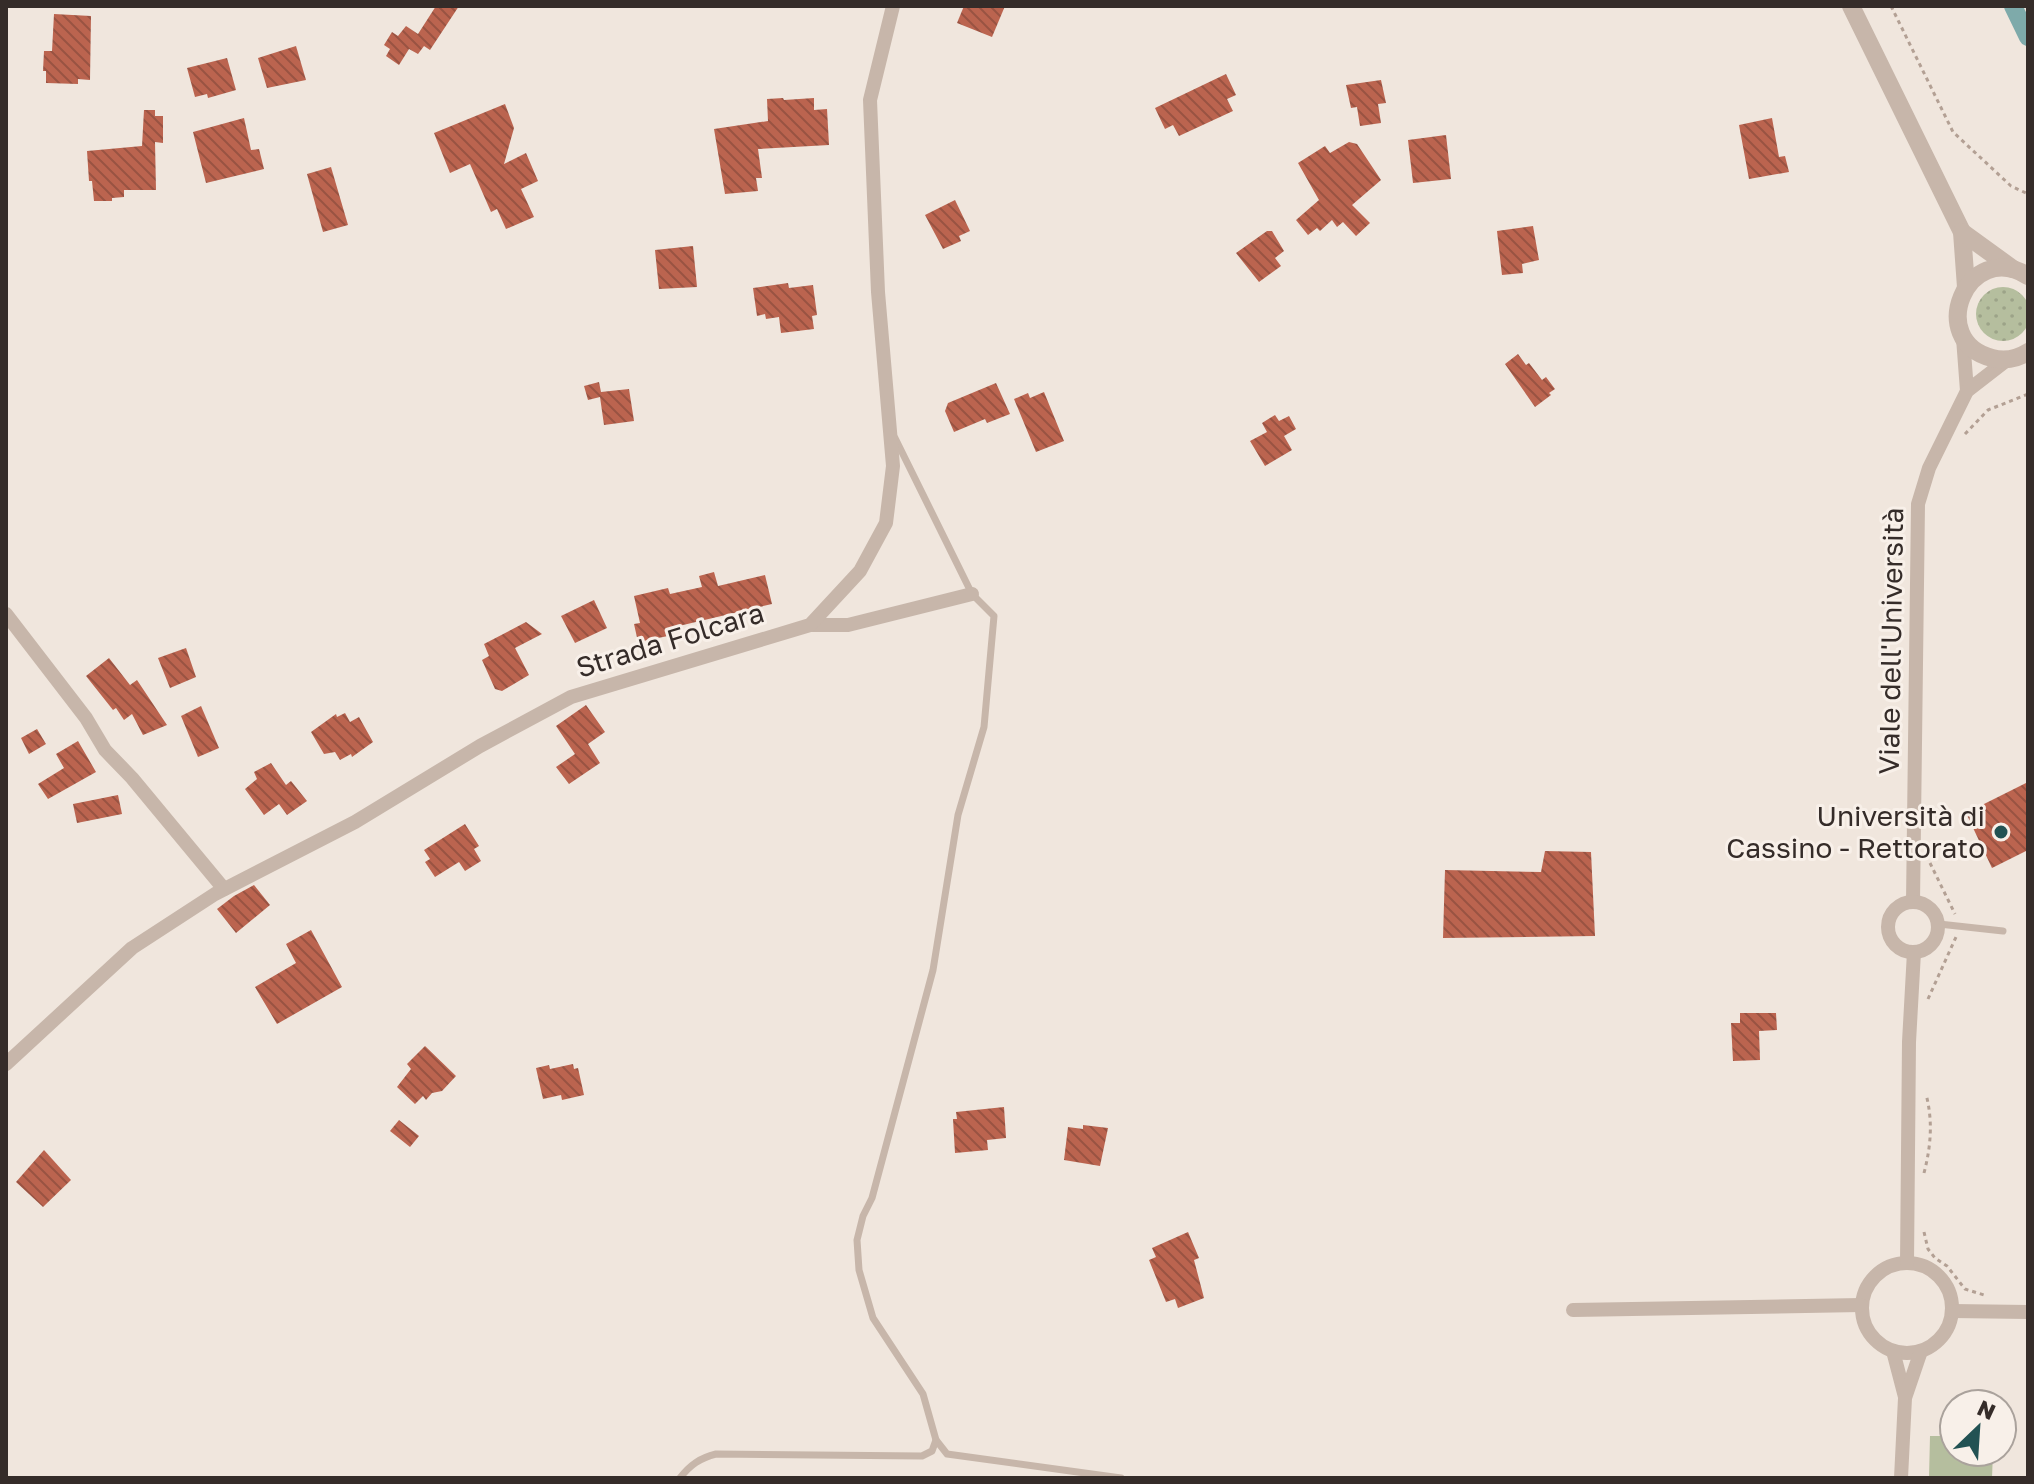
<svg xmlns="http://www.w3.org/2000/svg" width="2034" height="1484" font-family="'Golos Text',sans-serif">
<defs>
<pattern id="grass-dots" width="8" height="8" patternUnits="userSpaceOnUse" patternTransform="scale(2)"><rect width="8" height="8" fill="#b5be9e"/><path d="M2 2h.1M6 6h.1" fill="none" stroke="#9ca388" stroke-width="1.8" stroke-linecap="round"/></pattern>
<pattern id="building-back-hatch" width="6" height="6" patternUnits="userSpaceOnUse" patternTransform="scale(2)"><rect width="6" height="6" fill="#bb644f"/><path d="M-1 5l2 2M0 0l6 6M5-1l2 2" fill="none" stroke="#995342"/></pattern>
</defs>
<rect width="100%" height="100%" fill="#f0e6dd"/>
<!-- grass -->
<circle fill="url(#grass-dots)" cx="2003" cy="314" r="27"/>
<!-- park -->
<path fill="#b5be9e" d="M1930,1436H1954V1452H1993L1992,1478H1929Z"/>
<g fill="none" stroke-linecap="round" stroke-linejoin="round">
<!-- canal -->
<path stroke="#7eaaaa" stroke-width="18" d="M2013,6L2028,37"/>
</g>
<!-- building -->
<g fill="url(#building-back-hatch)">
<path d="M436,6H459L430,50L424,46L418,54L409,49L399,65L386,56L390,49L384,45L392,32L398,36L406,26L418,34Z"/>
<path d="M964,6H1005L992,37L957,23Z"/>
<path d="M54,14L91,16L90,80L78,79V84L46,83V71H43L44,51H52Z"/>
<path d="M296,46L306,80L267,88L258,58Z"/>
<path d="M227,58L236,90L208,98L207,94L195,97L187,68Z"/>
<path d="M1226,74L1236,95L1227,99L1233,111L1179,136L1173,125L1165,129L1155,108Z"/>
<path d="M1381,80L1386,103L1378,104L1381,123L1360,126L1357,107L1351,108L1346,85Z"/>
<path d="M783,98L784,100L814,98V110L827,109L829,145L758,149L762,178H756L758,191L725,194L714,129L768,121L767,99Z"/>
<path d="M505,104L514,128L504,164L526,153L538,181L521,189L534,217L506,229L497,209L491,212L470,164L450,173L434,133Z"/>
<path d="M144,110H155V116H163V143L155,142L156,190H124V197L112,198V201H94L92,181H89L87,151L142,146Z"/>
<path d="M244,118L251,150L259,149L264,169L206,183L193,132Z"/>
<path d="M1772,118L1779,157L1785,156L1789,172L1749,179L1739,125Z"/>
<path d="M1446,135L1451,179L1413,183L1408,140Z"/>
<path d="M1349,142L1357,144L1381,180L1352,205L1370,223L1356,236L1343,222L1337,227L1332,220L1320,231L1317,228L1308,235L1296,220L1319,200L1298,163L1325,146L1330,153Z"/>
<path d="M331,167L348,225L323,232L307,174Z"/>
<path d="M955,200L970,231L959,236L961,241L943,249L925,215Z"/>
<path d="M1533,226L1539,260L1522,264L1523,273L1502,275L1497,231Z"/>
<path d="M1267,231H1272L1284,251L1275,258L1281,266L1259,282L1236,253Z"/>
<path d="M693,246L697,287L659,289L655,250Z"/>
<path d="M788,283L789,288L813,285L817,315L812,316L814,329L781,333L779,317L766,319L765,314L757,316L753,288Z"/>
<path d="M1518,354L1526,365L1529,363L1542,380L1546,377L1555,389L1549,393L1551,395L1535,407L1505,364Z"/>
<path d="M599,382L601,392L629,389L634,421L604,425L600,397L588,400L584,386Z"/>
<path d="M996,383L1010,414L987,423L985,419L954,432L945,411L948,403Z"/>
<path d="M1044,392L1064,441L1036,452L1014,399L1028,393L1030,398Z"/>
<path d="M1275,415L1279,421L1289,416L1296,429L1284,436L1292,450L1265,466L1250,441L1267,432L1262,423Z"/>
<path d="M714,572L718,586L765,575L772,604L666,629L668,636L638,642L634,624L640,623L634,596L668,588L670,594L702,587L699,576Z"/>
<path d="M594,600L607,628L575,643L561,616Z"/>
<path d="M526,622L542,634L515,648L529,675L502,691L495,689L482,660L489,656L484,644Z"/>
<path d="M186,648L196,677L170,688L158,658Z"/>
<path d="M109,658L130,685L137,680L167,725L143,735L132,714L124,720L116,708L113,710L86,676Z"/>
<path d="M586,705L605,732L588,744L600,763L569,784L556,767L575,754L556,726Z"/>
<path d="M201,706L219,748L198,757L181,716Z"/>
<path d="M345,713L350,722L359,717L373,742L352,757L351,754L340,760L335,752L324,754L311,732L336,714L337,717Z"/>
<path d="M37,729L46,744L29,754L21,738Z"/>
<path d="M78,741L96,772L48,799L38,784L64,768L56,754Z"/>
<path d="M271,763L286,785L291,781L307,801L287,815L279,804L264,815L245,789L257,779L254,772Z"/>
<path d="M2028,782V850L1992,868L1966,813Z"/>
<path d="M118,795L122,814L77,823L73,804Z"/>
<path d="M465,824L479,846L474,849L481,861L465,871L459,862L435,877L425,862L430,859L424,850Z"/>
<path d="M1545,851L1591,852L1595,936L1443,938L1445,870L1541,872Z"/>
<path d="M254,885L270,905L236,933L217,909L234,896Z"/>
<path d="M311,930L342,987L277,1024L255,987L296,963L286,944Z"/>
<path d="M1740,1013H1776L1777,1030L1759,1031L1760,1060L1733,1061L1731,1023H1740Z"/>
<path d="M425,1046L456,1076L442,1091L432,1093L426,1100L423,1096L415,1104L397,1087L411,1069L407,1064Z"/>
<path d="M573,1064L574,1069L578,1068L584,1095L562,1100L561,1095L543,1099L536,1068L549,1065L550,1069Z"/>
<path d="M1004,1107L1006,1138L987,1140L988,1150L955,1153L953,1119H957L956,1112Z"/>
<path d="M399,1120L419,1136L410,1147L390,1131Z"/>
<path d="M1083,1125L1108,1128L1100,1166L1064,1160L1068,1127L1083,1129Z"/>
<path d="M44,1150L71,1180L43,1207L16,1182Z"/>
<path d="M1188,1232L1199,1258L1194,1260L1204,1298L1178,1308L1175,1299L1166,1302L1149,1260L1156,1257L1152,1248Z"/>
</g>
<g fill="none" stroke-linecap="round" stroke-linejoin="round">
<!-- path -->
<g stroke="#b3a094" stroke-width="3" stroke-dasharray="4 4" stroke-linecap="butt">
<path d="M1891,6L1953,132L2011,186L2028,194"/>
<path d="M1965,434L1988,410L2028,394"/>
<path d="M1930,863L1955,914"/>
<path d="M1928,999L1956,937"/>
<path d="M1924,1173C1931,1146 1933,1121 1926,1094"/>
<path d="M1924,1232L1928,1249L1935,1258L1947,1266L1965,1289L1984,1295"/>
</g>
<!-- service -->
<g stroke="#c7b6aa" stroke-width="7">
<path d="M1939,924L2003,931"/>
<path d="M936,1440L947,1454L1121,1478"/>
<path d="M680,1478C690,1465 700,1458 716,1454L922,1456L932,1451L936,1440L923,1394L873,1318L859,1270L857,1240L863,1216L872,1198L933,970L958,815L984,727L994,616L972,594L895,438"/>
</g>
<!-- minor -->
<g stroke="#c7b6aa" stroke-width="14">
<path d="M1963,338L1967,391"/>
<path d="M6,614L86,718L105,750L132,778L224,889"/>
<path d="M810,625H848L972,594"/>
<path d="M1913,902L1918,504L1929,468L1967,391L2007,360"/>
<circle cx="1913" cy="927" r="25"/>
<path d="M6,1064L132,948L215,894L355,822L480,746L571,697L810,625L860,571L886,523L893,466L878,292L870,100L893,6"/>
<circle cx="1907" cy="1308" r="45"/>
<path d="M1907,1263L1909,1042L1914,952"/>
<path d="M1573,1310L1861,1305"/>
<path d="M1952,1311L2028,1312"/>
<path d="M1893,1351L1905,1397"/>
<path d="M1901,1478L1905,1398L1921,1351"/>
</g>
<!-- tertiary -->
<g stroke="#c7b6aa" stroke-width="18">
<path d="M1851,6L1962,232L1966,287"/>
<path d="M1962,232L2013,269"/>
<path d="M2028,276C1967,238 1925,341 1992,358C2004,361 2017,359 2028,352"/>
</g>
</g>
<!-- markers -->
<circle fill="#225253" stroke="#f8f0e9" stroke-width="3" cx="2001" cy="832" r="8"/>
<g text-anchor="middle" stroke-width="6" stroke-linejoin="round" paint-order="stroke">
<!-- street labels -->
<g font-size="28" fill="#352c29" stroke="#f8f0e9">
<text transform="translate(670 640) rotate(-17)" y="10">Strada Folcara</text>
<text transform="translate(1891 641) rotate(-89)" y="10">Viale dell'Università</text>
</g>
<!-- poi labels -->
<g font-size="28" fill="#352c29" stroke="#f8f0e9" text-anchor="end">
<text x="1985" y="826">Università di<tspan x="1985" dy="32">Cassino - Rettorato</tspan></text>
</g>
</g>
<!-- border -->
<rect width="2034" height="1484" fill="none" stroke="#352c29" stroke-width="16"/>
<!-- north arrow -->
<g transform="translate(1978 1428) rotate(25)"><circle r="38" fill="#f8f0e9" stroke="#aaa29c" stroke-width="2"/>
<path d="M0-6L14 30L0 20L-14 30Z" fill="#225253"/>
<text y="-12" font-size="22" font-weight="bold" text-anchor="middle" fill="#352c29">N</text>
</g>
</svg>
